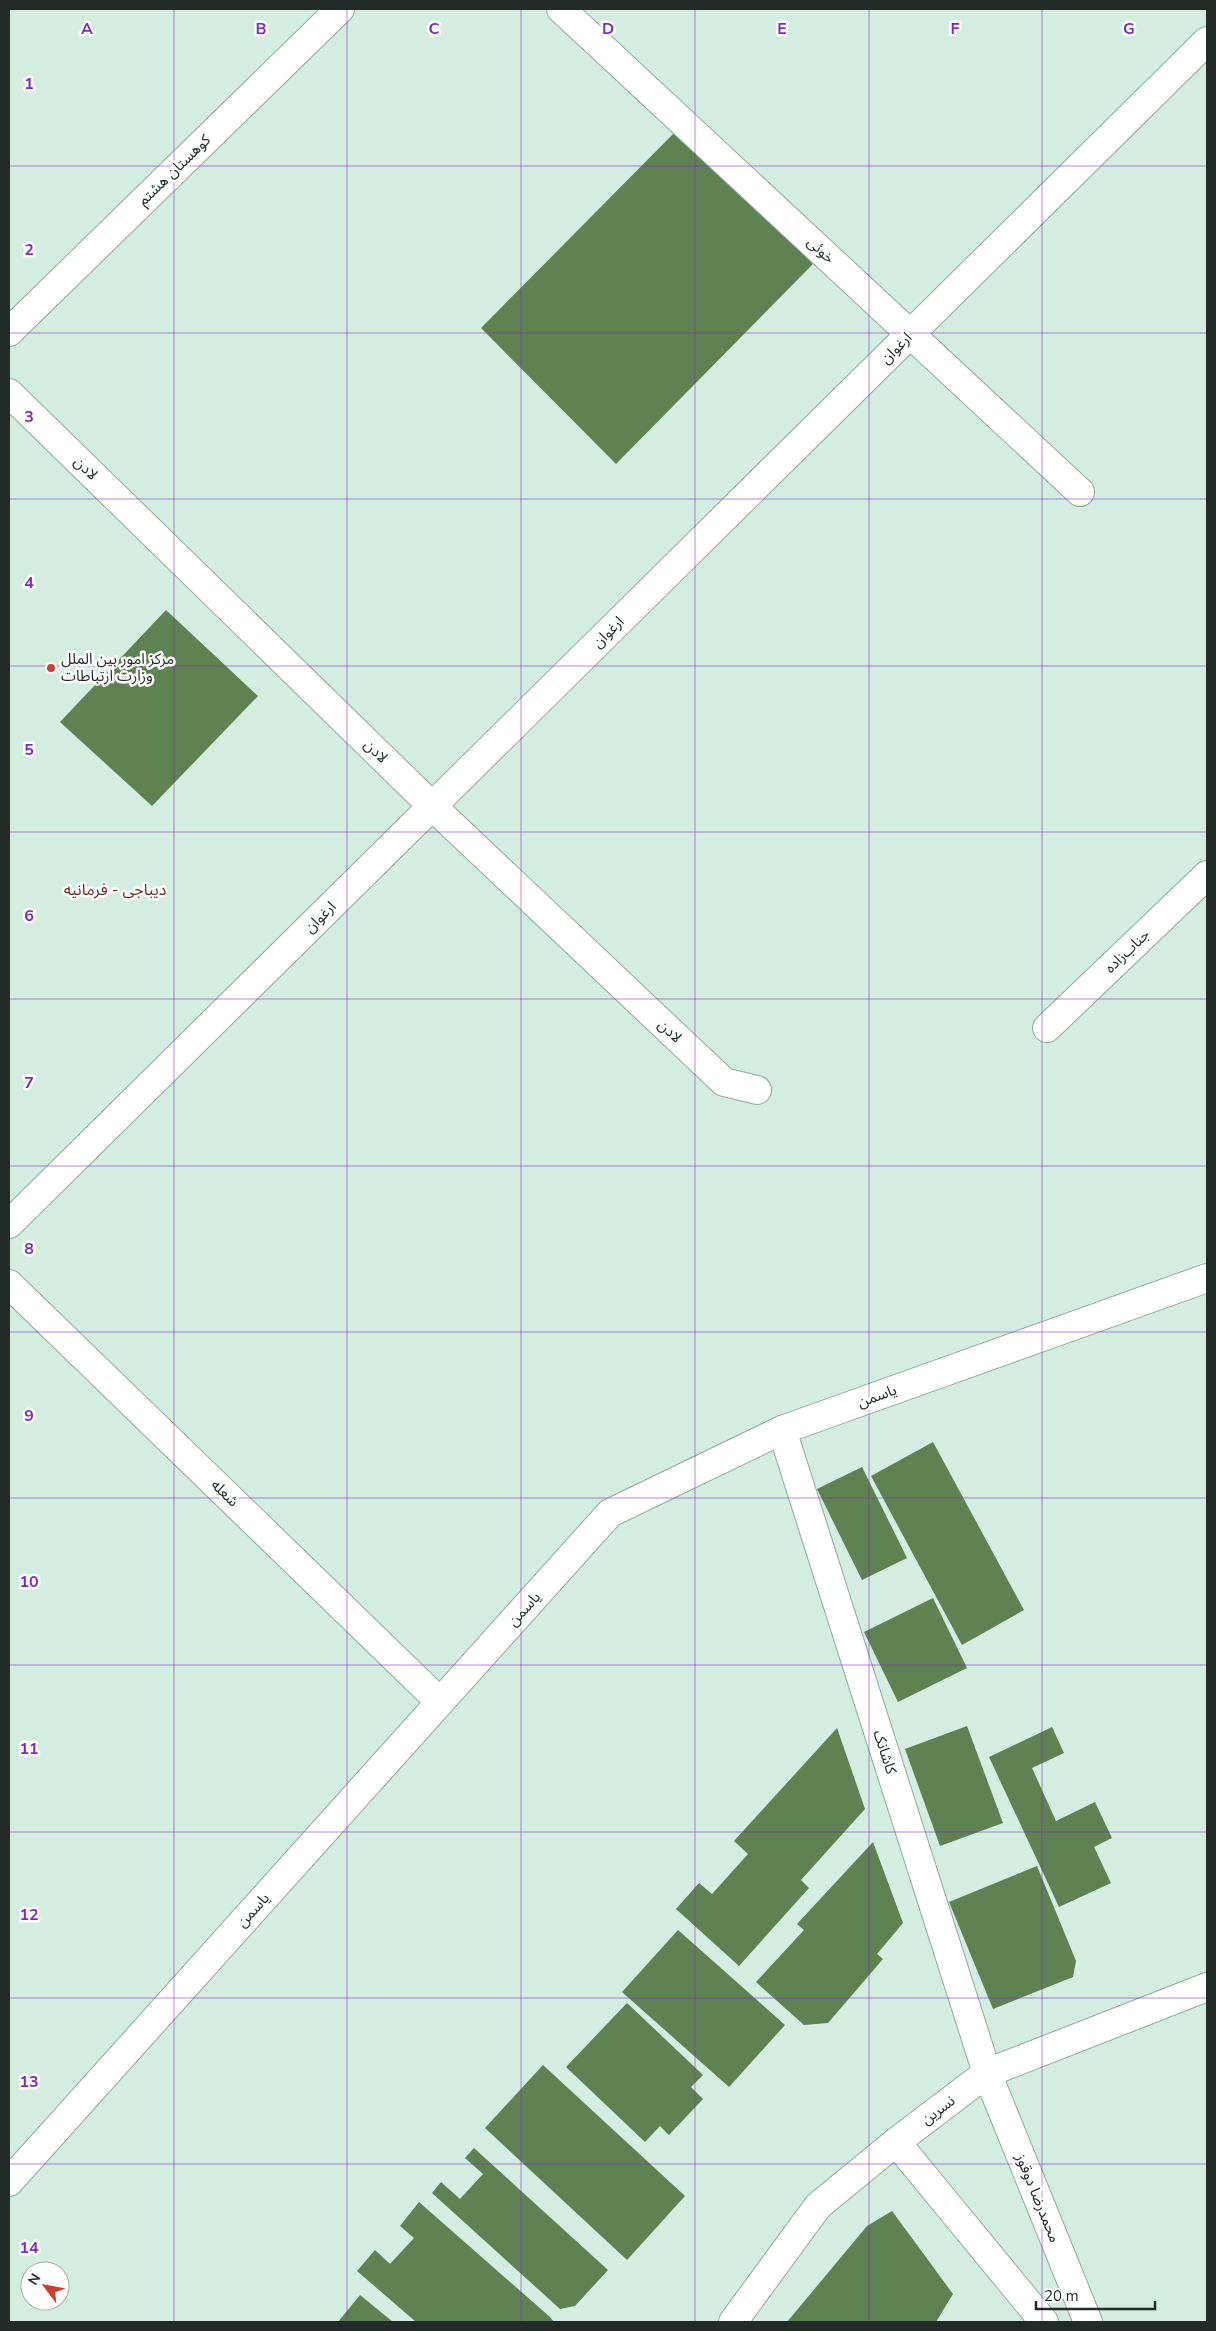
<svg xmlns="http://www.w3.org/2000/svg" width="1216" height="2331" font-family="'Nunito Sans','Noto Sans Arabic',sans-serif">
<rect width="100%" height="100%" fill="#d3ede0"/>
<!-- building -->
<g fill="#5e8252">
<path d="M678,129L813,264L616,464L481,328Z"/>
<path d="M166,610L258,696L152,806L60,722Z"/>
<path d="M933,1442L1024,1610L962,1645L871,1476Z"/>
<path d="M862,1467L907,1558L862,1580L817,1489Z"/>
<path d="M933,1598L967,1668L898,1702L864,1632Z"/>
<path d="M967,1726L1003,1823L940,1846L905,1749Z"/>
<path d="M1052,1727L1064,1753L1032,1768L1056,1821L1095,1802L1112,1838L1094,1847L1111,1883L1059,1907L989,1757Z"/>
<path d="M837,1728L865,1809L801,1880L809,1888L739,1966L676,1909L699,1883L712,1894L748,1854L734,1841Z"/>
<path d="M873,1842L903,1923L877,1954L883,1959L828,2023L804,2025L756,1982L804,1930L797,1924Z"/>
<path d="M1037,1866L1076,1961L1073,1977L993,2009L949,1902Z"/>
<path d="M678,1930L785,2025L729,2087L622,1992Z"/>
<path d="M627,2003L703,2075L691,2087L703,2099L669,2135L660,2126L645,2142L566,2067Z"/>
<path d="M543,2065L685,2196L627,2260L485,2128Z"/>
<path d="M474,2148L608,2270L575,2306L560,2309L432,2193L441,2182L460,2199L483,2174L465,2158Z"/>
<path d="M419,2202L550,2317L554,2322H416L357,2271L375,2250L390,2264L414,2238L400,2226Z"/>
<path d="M892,2211L953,2294L936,2322H787L867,2226Z"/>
<path d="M360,2295L393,2322H338Z"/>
</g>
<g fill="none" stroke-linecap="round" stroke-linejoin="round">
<defs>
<g id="minor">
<path d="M561,9L1080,492"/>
<path d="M9,332L340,9"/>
<path d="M9,393L432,806L724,1082L757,1090"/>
<path d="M1047,1028L1207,875"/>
<path d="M9,1224L1207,41"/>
<path d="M9,1284L440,1702"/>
<path d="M782,1430L987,2073L1088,2322"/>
<path d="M896,2142L1044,2322"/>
<path d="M9,2182L610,1513L782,1430L1207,1278"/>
<path d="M733,2322L818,2206L896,2142L987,2073L1207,1987"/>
</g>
</defs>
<!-- minor casing -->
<use href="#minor" stroke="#91a99d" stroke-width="30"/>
<!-- minor -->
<use href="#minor" stroke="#fff" stroke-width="28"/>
</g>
<!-- grid -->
<path fill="none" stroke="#7b2cbf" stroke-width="1" stroke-opacity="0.55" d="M174,9V2322M347,9V2322M521,9V2322M695,9V2322M869,9V2322M1042,9V2322M9,166H1207M9,333H1207M9,499H1207M9,666H1207M9,832H1207M9,999H1207M9,1166H1207M9,1332H1207M9,1498H1207M9,1665H1207M9,1832H1207M9,1998H1207M9,2164H1207"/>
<!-- markers -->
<circle fill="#cb3e30" stroke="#fff" stroke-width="2" cx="51" cy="668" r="5"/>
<g text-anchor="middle" stroke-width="5" stroke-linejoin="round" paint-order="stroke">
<!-- street labels -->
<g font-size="15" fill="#222b27" stroke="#fff">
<text transform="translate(174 170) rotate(-44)" y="5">کوهستان هشتم</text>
<text transform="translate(821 250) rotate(43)" y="5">خوئی</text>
<text transform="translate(896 348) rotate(-45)" y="5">ارغوان</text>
<text transform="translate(86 468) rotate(44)" y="5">لادن</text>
<text transform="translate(608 632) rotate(-45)" y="5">ارغوان</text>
<text transform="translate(376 751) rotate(44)" y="5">لادن</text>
<text transform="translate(320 917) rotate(-45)" y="5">ارغوان</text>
<text transform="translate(1127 951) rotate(-44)" y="5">جناب‌زاده</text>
<text transform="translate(670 1031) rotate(43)" y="5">لادن</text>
<text transform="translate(877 1396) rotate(-20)" y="5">یاسمن</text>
<text transform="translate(225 1493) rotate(44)" y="5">شعله</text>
<text transform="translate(524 1609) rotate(-48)" y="5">یاسمن</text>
<text transform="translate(885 1752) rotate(72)" y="5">کاشانک</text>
<text transform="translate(253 1910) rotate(-48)" y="5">یاسمن</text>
<text transform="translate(938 2110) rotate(-37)" y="5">نسرین</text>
<text transform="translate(1038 2198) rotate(68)" y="5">محمدرضا دوقوز</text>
</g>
<!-- poi labels -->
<g font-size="15" fill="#222b27" stroke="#fff" text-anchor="start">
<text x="61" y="664">مرکز امور بین الملل<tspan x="61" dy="17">وزارت ارتباطات</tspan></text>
</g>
<!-- neighbourhood labels -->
<g font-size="16" fill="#6f2a22" stroke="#fff">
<text x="115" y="895">دیباجی - فرمانیه</text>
</g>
</g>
<g font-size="16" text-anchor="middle" font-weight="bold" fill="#7b2cbf" stroke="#fff" stroke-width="5" stroke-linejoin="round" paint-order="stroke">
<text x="87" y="34">A</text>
<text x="261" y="34">B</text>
<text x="434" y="34">C</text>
<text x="608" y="34">D</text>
<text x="782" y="34">E</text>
<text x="955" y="34">F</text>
<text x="1129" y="34">G</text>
<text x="29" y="89">1</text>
<text x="29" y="255">2</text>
<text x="29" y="422">3</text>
<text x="29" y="588">4</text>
<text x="29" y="755">5</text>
<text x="29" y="921">6</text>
<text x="29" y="1088">7</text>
<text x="29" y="1254">8</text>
<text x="29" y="1421">9</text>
<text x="29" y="1587">10</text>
<text x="29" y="1754">11</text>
<text x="29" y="1920">12</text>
<text x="29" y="2087">13</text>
<text x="29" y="2253">14</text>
</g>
<!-- border -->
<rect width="1216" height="2331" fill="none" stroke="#222b27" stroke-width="20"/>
<!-- north arrow -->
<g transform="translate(45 2286) rotate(302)"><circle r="24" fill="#ffffff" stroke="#a7aaa9"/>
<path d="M0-4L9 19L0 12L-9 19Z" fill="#cb3e30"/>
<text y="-8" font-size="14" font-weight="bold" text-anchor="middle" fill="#222b27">N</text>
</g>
<!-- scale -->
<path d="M1036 2301v8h119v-8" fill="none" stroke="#222b27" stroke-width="2.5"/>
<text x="1044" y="2301" font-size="15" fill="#222b27" stroke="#ffffff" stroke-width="4" paint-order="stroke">20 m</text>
</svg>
